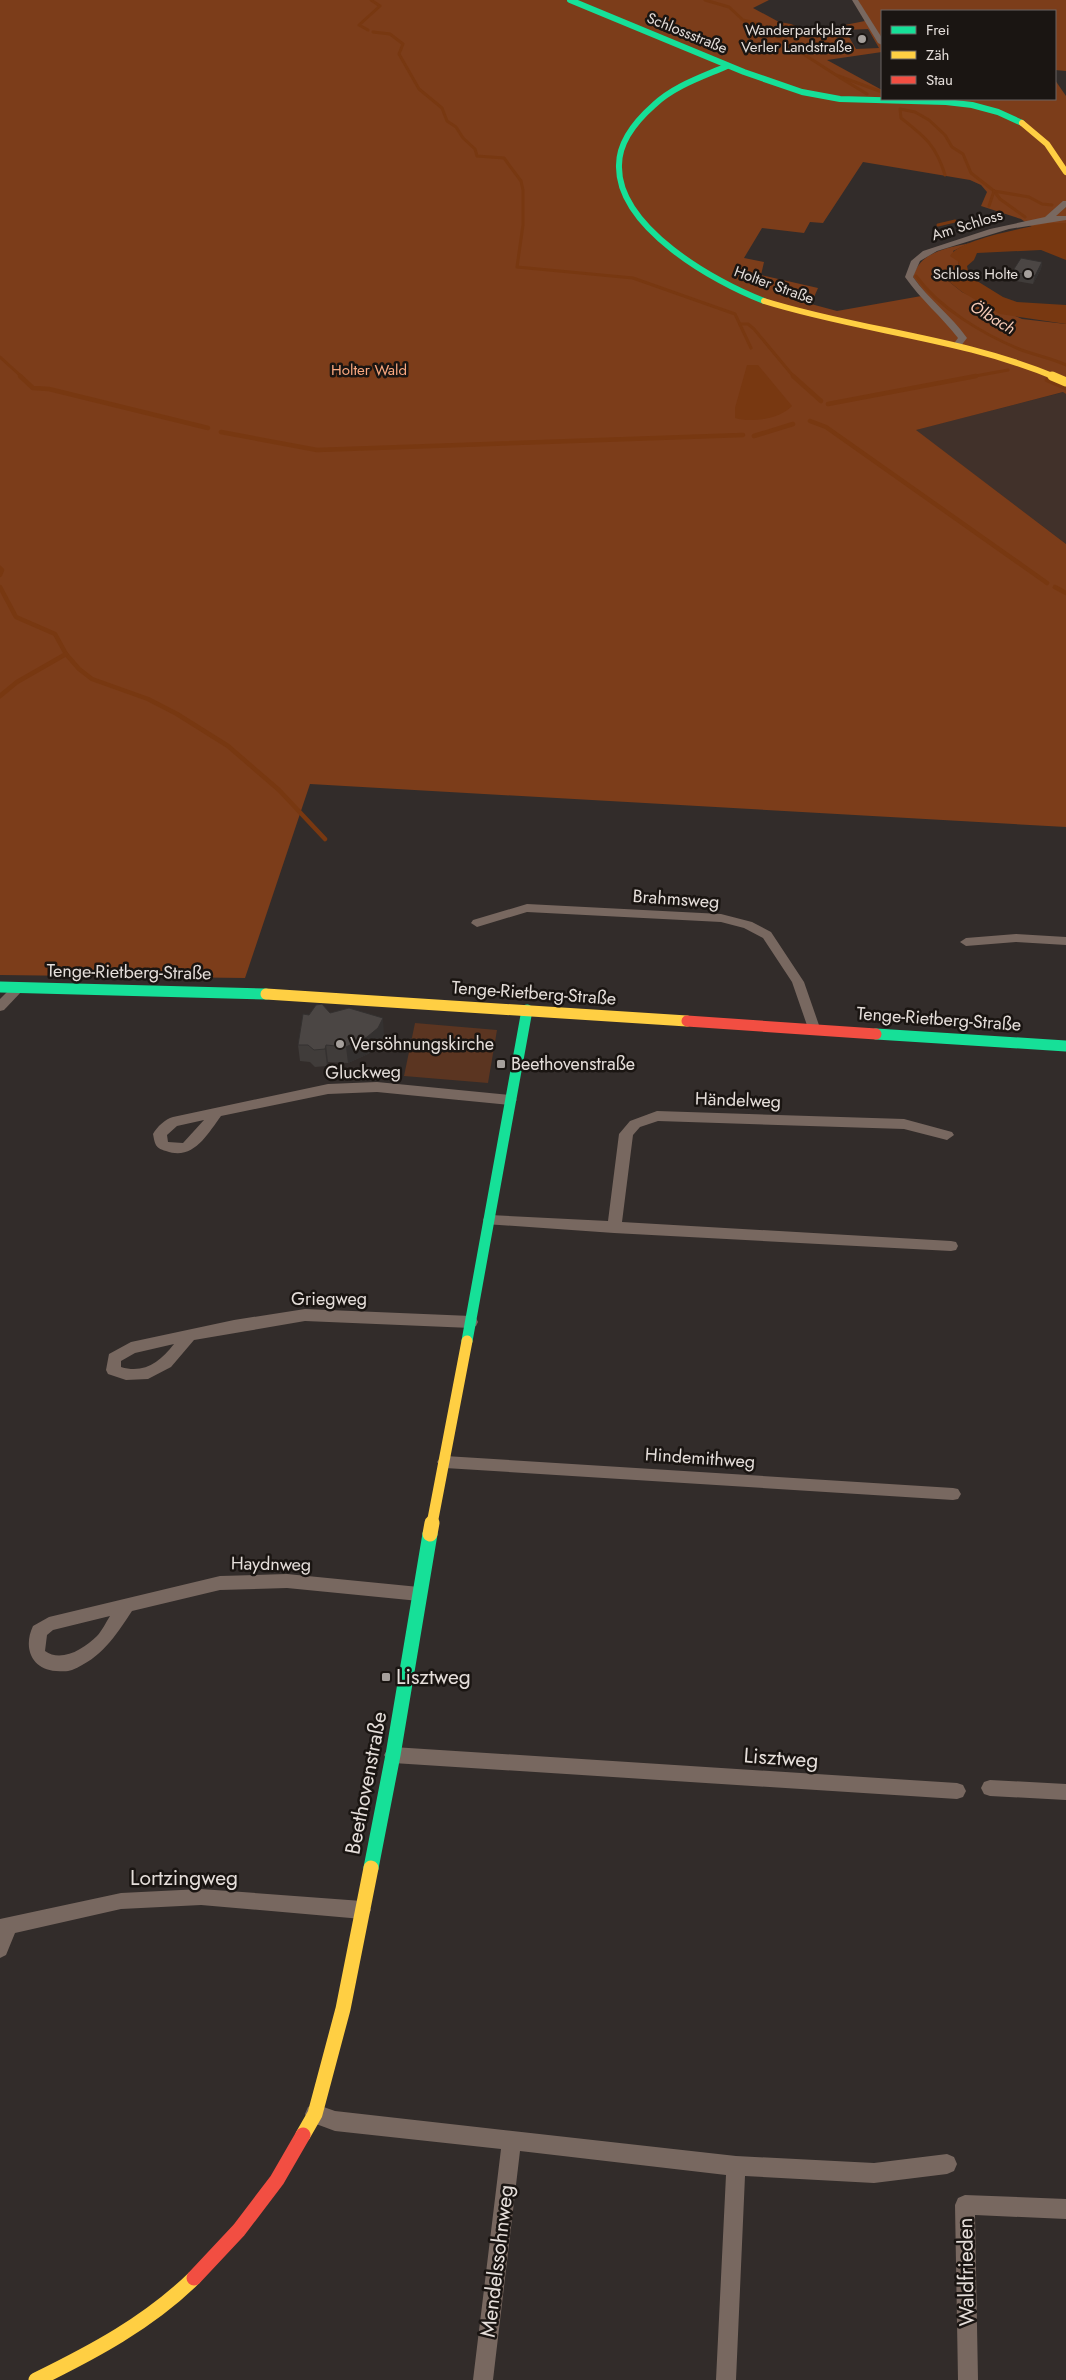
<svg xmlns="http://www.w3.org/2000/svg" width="1066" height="2380" font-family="Jost,sans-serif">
<rect width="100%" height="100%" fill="#322c2a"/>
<!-- built -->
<path fill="#41312a" d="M1064,392L1066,394V544L915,430Z"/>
<!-- green -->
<path fill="#5b3521" d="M415,1023L497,1030L488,1083L404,1076Z"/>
<!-- forest -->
<path fill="#7c3d1a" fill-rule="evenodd" d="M0,0H769L753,8L779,22L791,24L809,32L865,21L853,0H1066V71L1055,70V11H882V52L827,60L882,90V99H1055V80L1066,96V223L1032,227L1021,219L981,206L987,192L981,185L970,180L863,162L823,223L810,222L804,233L762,228L744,258L764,262L761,275L818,288L811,304L837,311L927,295L913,277C920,251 948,248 970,243L953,251L959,262L958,265L947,266V280L962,292L1022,319L1066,324V394L1063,392L916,430L1066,544V827L310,784L245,978L0,975ZM868,29L879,48L856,49L845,30Z"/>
<!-- water -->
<g fill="#783811">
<path d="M1049,223H1066V260L1041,250L977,253L974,260L967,266L969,276L1003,297L1017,302L1066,305V324L1000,314L962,292L947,280V266L958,265L959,262L950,256C959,239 1029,227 1049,223Z"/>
<path d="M747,365H758L792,406C780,419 751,423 735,418V408Z"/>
</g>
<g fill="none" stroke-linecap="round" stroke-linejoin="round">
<!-- stream-far1 -->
<g stroke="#783811" stroke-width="3">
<path d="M705,0L729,7L743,20L755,23L836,75L882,92"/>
<path d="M368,30L359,25L380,6L371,0"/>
<path d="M373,32L390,34L403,44L399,54L419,89L442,108L447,121L456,127L463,138L475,149L477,156L504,158L521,181L523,190V225L517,267L633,278L735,314L751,348"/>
<path d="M839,77L867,94"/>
<path d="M945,175C936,145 925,137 901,118L900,109L915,112L929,120L945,135L952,147L963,154L971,173L994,191L1029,197L1042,204L1052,205"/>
<path d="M994,191L1000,199L1025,217"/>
<path d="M989,206L994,191"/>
<path d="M938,225L955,221"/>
<path d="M916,276C939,308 983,334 1019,349C1034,355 1051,358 1066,365"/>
<path d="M740,324H748L754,329L794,377"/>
<path d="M0,357L22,377"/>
<path d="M970,377L1008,370"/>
</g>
<!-- stream -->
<g stroke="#783811" stroke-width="4.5">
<path d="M20,376L33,388L49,389L208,428"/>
<path d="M793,376L821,401"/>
<path d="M1047,380L1066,388"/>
<path d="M828,404L976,376"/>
<path d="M810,421L826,427L1047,583"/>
<path d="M221,432L317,450L743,435"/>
<path d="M754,436L793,424"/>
<path d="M0,568L2,570L0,575"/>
<path d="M0,587L16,617L55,634L66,654L79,669L92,679L148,699L177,714L228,746L279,790L325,839"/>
<path d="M1055,587L1066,593"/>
<path d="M0,696L17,682L66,654"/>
</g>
<!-- street -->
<g fill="#786860" fill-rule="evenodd">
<path d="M852,0H858L882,38V45L878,43Z"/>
<path d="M1063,201H1066V207L1056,216H1066V220L1009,229L937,251L920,261L913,277C929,300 951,315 967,338L960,347H954L953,345L958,338C941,316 921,300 905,277L911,261L923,251L990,229L1045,217Z"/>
<path d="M527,904L721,914L752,922L771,932L804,982L820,1028L819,1031H809L792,982L763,938L744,928L721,922L527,912L477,927L471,923L473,920Z"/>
<path d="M1016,934L1066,937V945L1016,942L966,946L960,942L966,938Z"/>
<path d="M19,983L25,987L23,990L4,1010L0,1011V999L15,984Z"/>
<path d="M377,1082L510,1095L517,1100L510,1105L377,1092L328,1094L221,1116C207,1135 193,1161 166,1151C155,1148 155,1144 153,1134C157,1127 165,1119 173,1117L328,1084ZM204,1120L183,1143L168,1142L167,1135L177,1126Z"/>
<path d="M657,1111L904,1119L952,1132L954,1135L947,1140L904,1129L658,1121L640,1127L633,1135L622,1222L951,1241L956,1242L958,1246L956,1250L951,1251L614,1233L485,1224L483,1220L485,1216L490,1215L608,1221L619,1134L630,1121Z"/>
<path d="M305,1309L471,1316L476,1318L478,1322L476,1326L471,1328L305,1321L194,1340L171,1367L148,1379L126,1380L108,1374L106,1370L109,1354L131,1342L234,1320ZM174,1344C160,1362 144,1374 121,1367V1361L135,1353Z"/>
<path d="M445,1456L953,1488L958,1489L961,1494L958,1499L953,1500L445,1468L440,1466L437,1462L440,1458Z"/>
<path d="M287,1574L419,1587L425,1589L427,1594L425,1599L419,1601L287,1588L220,1590L132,1611C115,1637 101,1658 72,1670C67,1672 61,1671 56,1671C31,1669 23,1647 33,1626L49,1617L220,1576ZM110,1616C106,1622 102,1631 97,1636C84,1649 61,1663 45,1651L47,1635L53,1630Z"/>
<path d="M393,1747L957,1783L963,1785L966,1791L963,1797L957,1799L393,1763L387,1760L384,1755L387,1750Z"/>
<path d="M990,1780L1066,1784V1800L990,1796L984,1794L981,1788L984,1782Z"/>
<path d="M201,1889L362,1901L368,1904L371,1910L368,1916L362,1919L201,1905L121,1909L15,1933L6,1955L0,1958V1919L121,1893Z"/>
<path d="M315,2104L335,2111L736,2156L874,2163L947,2154L954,2157L957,2164L954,2171L947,2174L874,2183L745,2176L736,2380H716L726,2175L520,2151L493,2380H473L501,2149L335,2131L308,2121L305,2114L308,2107Z"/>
<path d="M965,2195L1066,2199V2219L975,2215L978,2380H958L955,2205L958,2198Z"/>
</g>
<!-- fast-far2 -->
<g stroke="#16e098" stroke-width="6">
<path d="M570,0L744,72L802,92L840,99L946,102L972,105L998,112L1022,123"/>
<path d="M727,66C702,77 674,86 654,105C637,120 619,141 619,165C617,227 714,282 764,301"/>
</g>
<!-- fast-far1 -->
<g stroke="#16e098" stroke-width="11">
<path d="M0,987L266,994"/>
<path d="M876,1034L1066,1046"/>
<path d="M467,1341L527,1010"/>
</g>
<!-- fast -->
<path stroke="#16e098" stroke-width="15" d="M371,1868L393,1755L430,1534"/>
<!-- slow-far3 -->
<g stroke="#ffcf43" stroke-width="6">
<path d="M1022,123L1047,144L1066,172"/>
<path d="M764,301C860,331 962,338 1055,377"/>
</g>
<!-- slow-far2 -->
<path stroke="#ffcf43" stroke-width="9" d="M1052,376L1066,382"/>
<!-- slow-far1 -->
<g stroke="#ffcf43" stroke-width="11">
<path d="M266,994L687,1021"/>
<path d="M432,1524L467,1341"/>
</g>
<!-- slow -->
<g stroke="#ffcf43" stroke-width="15">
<path d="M430,1534L432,1523"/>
<path d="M303,2135L315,2114L343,2009L371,1868"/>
<path d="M36,2380C93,2352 148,2323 194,2278"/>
</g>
<!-- jam-far1 -->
<path stroke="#f24e42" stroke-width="11" d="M687,1021L876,1034"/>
<!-- jam -->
<path stroke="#f24e42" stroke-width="15" d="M194,2278L239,2230L277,2180L303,2135"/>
</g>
<!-- wall -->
<g fill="#403c3a">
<path d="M1042,262L1041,269L1033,284L1011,280L1012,272Z"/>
<path d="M330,1013L384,1034L379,1044L368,1054L348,1063L328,1062L327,1066L315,1067L310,1062L300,1061L298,1045L309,1015Z"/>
</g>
<!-- shaded-wall -->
<g fill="#343130">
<path d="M1042,262L1041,269L1033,284L1035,276Z"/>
<path d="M383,1018L384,1034L379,1044L368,1054L348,1063L346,1047Z"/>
<path d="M326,1045L328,1062L327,1066L325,1049Z"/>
</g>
<!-- building -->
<g fill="#4b4644" stroke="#343130">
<path d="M1021,258L1042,262L1035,276L1012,272Z"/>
<path d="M322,1004L330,1013L349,1008L383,1018L378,1028L367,1037L346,1047L326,1045L325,1049L314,1050L308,1045H298L303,1014L309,1015L316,1005Z"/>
</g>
<!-- markers -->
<g fill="#a6a09c" stroke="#1a1512" stroke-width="2">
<circle cx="862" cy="39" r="5"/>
<circle cx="1028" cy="274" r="5"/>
<circle cx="340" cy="1044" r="5"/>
<rect x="496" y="1059" width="10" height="10" rx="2.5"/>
<rect x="381" y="1672" width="10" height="10" rx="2.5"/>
</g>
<g text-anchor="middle" stroke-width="5" stroke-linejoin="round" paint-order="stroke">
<!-- far-poi labels -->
<g font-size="15" fill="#e5deda" stroke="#1a1512" text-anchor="end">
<text x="852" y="35">Wanderparkplatz<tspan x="852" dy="17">Verler Landstraße</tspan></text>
<text x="1018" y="279">Schloss Holte</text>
</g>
<!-- far-street labels -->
<g font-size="15" fill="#e5deda" stroke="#1a1512">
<text transform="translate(687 33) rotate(22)" y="5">Schlossstraße</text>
<text transform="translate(967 225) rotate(-17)" y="5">Am Schloss</text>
<text transform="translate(774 285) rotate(20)" y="5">Holter Straße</text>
</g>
<!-- far-park labels -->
<g font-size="15" fill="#fba980" stroke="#1a1512">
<text x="369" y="375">Holter Wald</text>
</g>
<!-- far-water labels -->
<g font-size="16" font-style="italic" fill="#f6cbb7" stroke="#1a1512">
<text transform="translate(993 317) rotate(31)" y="6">Ölbach</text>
</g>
<!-- street labels -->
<g font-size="18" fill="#e5deda" stroke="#1a1512">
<text transform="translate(676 899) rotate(4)" y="6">Brahmsweg</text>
<text transform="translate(129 972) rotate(1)" y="6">Tenge-Rietberg-Straße</text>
<text transform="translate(534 993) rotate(4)" y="6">Tenge-Rietberg-Straße</text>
<text transform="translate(939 1019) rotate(4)" y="6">Tenge-Rietberg-Straße</text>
<text transform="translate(363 1072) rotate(-1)" y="6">Gluckweg</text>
<text transform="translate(738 1100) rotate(2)" y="6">Händelweg</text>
<text x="329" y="1305">Griegweg</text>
<text transform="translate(700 1458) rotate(4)" y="6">Hindemithweg</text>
<text transform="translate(271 1564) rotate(1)" y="6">Haydnweg</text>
</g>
<!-- poi labels -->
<g font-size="18" fill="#e5deda" stroke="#1a1512" text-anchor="start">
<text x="350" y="1050">Versöhnungskirche</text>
<text x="511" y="1070">Beethovenstraße</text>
</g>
<!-- near-poi labels -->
<g font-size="21" fill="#e5deda" stroke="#1a1512" text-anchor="start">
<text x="396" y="1684">Lisztweg</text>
</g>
<!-- near-street labels -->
<g font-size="21" fill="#e5deda" stroke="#1a1512">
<text transform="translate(781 1758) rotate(4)" y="7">Lisztweg</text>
<text transform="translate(366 1783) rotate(-79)" y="7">Beethovenstraße</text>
<text x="184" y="1885">Lortzingweg</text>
<text transform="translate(497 2261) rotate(-83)" y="7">Mendelssohnweg</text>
<text transform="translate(966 2272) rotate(-91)" y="7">Waldfrieden</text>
</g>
</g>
<!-- legend -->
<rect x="881" y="10" width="175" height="90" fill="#1a1512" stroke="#6b6562"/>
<rect x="891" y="26" width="25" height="8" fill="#16e098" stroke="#6b6562"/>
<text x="926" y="35" font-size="15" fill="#e5deda">Frei</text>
<rect x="891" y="51" width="25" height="8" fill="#ffcf43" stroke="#6b6562"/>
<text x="926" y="60" font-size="15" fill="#e5deda">Zäh</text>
<rect x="891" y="76" width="25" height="8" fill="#f24e42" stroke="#6b6562"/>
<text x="926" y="85" font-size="15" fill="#e5deda">Stau</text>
</svg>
